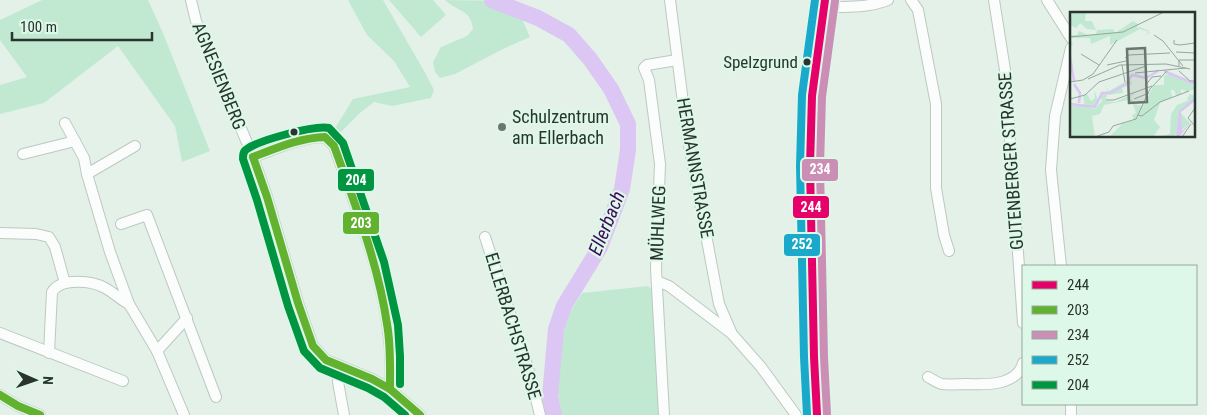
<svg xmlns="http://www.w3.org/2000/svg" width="1207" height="415" font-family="'Roboto Condensed',sans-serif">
<rect width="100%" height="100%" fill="#e3f1e9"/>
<!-- green -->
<g fill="#c1e9d2">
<path d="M42,0H148L163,33L210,151L182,162L175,126L118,46L44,103L0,114V85L27,77L0,40V20Z"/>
<path d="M348,0H383L427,76L434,90L431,98L392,106L374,102L361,112L341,132L334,130L353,99L410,87L394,61L367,35Z"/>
<path d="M389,0H433L446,15L421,37Z"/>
<path d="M445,0L514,1L530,37L503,49L455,74L440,78L435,72L433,62L441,47L467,36L473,29C471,9 457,12 445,0Z"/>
<path d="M648,286L655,293L660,415H561L556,377L561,346L567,317L582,293Z"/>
</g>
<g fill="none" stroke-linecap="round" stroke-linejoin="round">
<!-- river -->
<path stroke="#dcc6f3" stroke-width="16" d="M492,0L538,18L569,35L590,59L611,89L628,124V150L622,189L600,247L564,306L556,329L550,396L554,415"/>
<defs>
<g id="minor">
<path d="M191,0L196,21L253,157L267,197L298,303L313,346L326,360L372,379L390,389L420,415"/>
<path d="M670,0L687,134L719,304L732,334L761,367L796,415"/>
<path d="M911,0L918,10L936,104V188L944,235L949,251"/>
<path d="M994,0L1005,70L1023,323"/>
<path d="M1047,0L1071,38"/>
<path d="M824,7C847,7 867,8 888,0"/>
<path d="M65,123L84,158L87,174L110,252L129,304L157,351L184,415"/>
<path d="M23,154L75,141"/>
<path d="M253,157C276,149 300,137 325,137L334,146C362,224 396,304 390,389"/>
<path d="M87,174L135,146"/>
<path d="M121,224L147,215L216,397"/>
<path d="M0,233L36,234L49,237L55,247L65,283"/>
<path d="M485,237L529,371L540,415"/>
<path d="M1061,266L1051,170L1055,116L1071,48"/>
<path d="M657,281L669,286L731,333"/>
<path d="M0,333L123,381"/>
<path d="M157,351L187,318"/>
<path d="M49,353L52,292C61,277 93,281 105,288C114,293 121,300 129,304"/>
<path d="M341,367L338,382L344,415"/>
<path d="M928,377C932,379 937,383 942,384C949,385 958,384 966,384C985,385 1017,386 1023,363"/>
<path d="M0,395L18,406L40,415"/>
<path d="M664,415L656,269L660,164L649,80L644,68L647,65L677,60"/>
<path d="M1071,415V404"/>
</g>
<path id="tertiary" d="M817,415L814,357L810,166L812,96L825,0"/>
</defs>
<!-- minor casing -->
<use href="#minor" stroke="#bdc8c1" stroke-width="12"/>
<!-- tertiary casing -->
<use href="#tertiary" stroke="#bdc8c1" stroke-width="13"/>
<!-- minor -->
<use href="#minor" stroke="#fbfdfc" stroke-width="10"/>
<!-- tertiary -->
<use href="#tertiary" stroke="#fbfdfc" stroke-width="11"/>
<defs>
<path id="bus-1" d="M817,415L814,357L810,166L812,96L825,0"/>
<g id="bus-2">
<path d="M253,157C277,148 299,138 325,137L334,146C355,204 378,263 387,324C391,346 390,367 390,389"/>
<path d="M253,157L267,197L298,303L313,346L326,360L372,379L390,389L420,415"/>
<path d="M0,395L18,406L40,415"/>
</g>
<path id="bus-3" d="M827,414L824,357L820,166L822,97L835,1"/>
<path id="bus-4" d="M807,415L804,357L800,166L802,95L815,0"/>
<path id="bus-5" d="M400,384V356L398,325L384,262L343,143L329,128C314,125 260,140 247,149C243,151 243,155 243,159L257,200L288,306L304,351L320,368L368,388L384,397L405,415"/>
</defs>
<!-- bus-1 casing -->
<use href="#bus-1" stroke="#ddf7e8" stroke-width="11"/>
<!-- bus-2 casing -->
<use href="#bus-2" stroke="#ddf7e8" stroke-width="11"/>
<!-- bus-3 casing -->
<use href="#bus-3" stroke="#ddf7e8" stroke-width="11"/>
<!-- bus-4 casing -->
<use href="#bus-4" stroke="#ddf7e8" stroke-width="11"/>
<!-- bus-5 casing -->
<use href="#bus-5" stroke="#ddf7e8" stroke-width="11"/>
<!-- bus-1 -->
<use href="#bus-1" stroke="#e60069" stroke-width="8"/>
<!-- bus-2 -->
<use href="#bus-2" stroke="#62b22f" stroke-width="8"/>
<!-- bus-3 -->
<use href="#bus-3" stroke="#cb8eb4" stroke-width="8"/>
<!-- bus-4 -->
<use href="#bus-4" stroke="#1aa9cb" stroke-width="8"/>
<!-- bus-5 -->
<use href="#bus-5" stroke="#009641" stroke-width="8"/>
</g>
<!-- markers -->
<g fill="#2a342e" stroke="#ddf7e8" stroke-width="2">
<circle cx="807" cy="62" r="4.5"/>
<circle cx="294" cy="132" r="4.5"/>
</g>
<circle fill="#6b766f" stroke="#ddf7e8" stroke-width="2" cx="502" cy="127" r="5"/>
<g text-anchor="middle" stroke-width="4.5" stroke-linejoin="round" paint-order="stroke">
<!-- bus labels -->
<g font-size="17" fill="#2a342e" stroke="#ddf7e8" text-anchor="end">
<text x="798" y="68">Spelzgrund</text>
</g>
<!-- street labels -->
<g font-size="18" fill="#2a342e" stroke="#ddf7e8">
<text transform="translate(219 76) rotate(68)" y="6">AGNESIENBERG</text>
<text transform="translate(1011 161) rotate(-94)" y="6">GUTENBERGER STRASSE</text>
<text transform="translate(695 168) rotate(80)" y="6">HERMANNSTRASSE</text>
<text transform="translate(658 223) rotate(-88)" y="6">MÜHLWEG</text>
<text transform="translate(513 326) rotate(73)" y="6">ELLERBACHSTRASSE</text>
</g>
<!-- poi labels -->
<g font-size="18" fill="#2a342e" stroke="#ddf7e8" text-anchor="start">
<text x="512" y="123">Schulzentrum<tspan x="512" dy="21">am Ellerbach</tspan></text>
</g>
<!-- water labels -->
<g font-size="19" font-style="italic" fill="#3d0959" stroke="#ddf7e8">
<text transform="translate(606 223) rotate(-68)" y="7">Ellerbach</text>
</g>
</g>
<!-- overview -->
<g transform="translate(1070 12)">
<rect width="125" height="125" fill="#e3f1e9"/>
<path d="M2,0H16L15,9H22L26,18L17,17L10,11L6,16L0,13ZM63,9L68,12L67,16L70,15L77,18L79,19L80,21L74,23L79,20L70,17L40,33V24L21,32L20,26H1L3,34L0,33V23H7L9,19L18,23L26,22L27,18L43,17L45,21ZM98,62L120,69L125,77L117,80L111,77V82L106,83L104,78H101L102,85L90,91L84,108L90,115L83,125H39L52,112L64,108L62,103L66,101L62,90L58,88L34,93L30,102L22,104L25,125H0V94L11,93L25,97L32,89L31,86L25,94H15L13,84L17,82L21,89L25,86L24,78L28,88L31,81L38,79L35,74L39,79L60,67L64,76L62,72L52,76L53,81L37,83L36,89L45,90L65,81L61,85L64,92L73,94L84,73H94V64ZM120,82L125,84L122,91L110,100L120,111L103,125H87L100,122L101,102L107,93L119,88L117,87Z" fill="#c1e9d2"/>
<path d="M125,85V89L111,100L112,119L125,106L109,125H106L109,99Z" fill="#dcc6f3"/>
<path fill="none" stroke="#dcc6f3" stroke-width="2.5" d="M0,45L4,69M94,59L125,72M4,72L10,81L9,91M0,92L25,95L32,81H40L56,72L62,63L76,66L88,59"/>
<path fill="none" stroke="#99a59e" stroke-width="1" d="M84,23L93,29L113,54M0,25L53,20L94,0M104,28V32L110,33L125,31M106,40L125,41M11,42L29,53M55,46L59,43L100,41M37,53L56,49M52,53L55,70M109,54V48H125M109,59L120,69H125M65,61L116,56M18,67L50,53L96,52L120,57M0,70L13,68L23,62L47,28M75,74L82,65L91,64M0,87L15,83L29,70L76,54M64,87L79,81M36,88H44L82,74M125,96L118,106L125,114M68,103L72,104L90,90L119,79M25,125L39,120L43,114L66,107L80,77L97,59M112,125L121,112"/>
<path fill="#6b766f" fill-opacity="0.15" stroke="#6b766f" stroke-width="2.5" d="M75,36L77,90L59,91L57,37Z"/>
<rect width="125" height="125" fill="none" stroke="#2a342e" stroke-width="2.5"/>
</g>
<g stroke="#ddf7e8" stroke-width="2">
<rect x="801" y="158" width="38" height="24" rx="5" fill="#cb8eb4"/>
<rect x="337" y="168" width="38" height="24" rx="5" fill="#009641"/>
<rect x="792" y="195" width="38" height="24" rx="5" fill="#e60069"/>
<rect x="342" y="211" width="38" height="24" rx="5" fill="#62b22f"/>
<rect x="783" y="233" width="38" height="24" rx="5" fill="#1aa9cb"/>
</g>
<g font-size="14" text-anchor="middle" font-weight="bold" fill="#fff">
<text x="820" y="174">234</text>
<text x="356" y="185">204</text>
<text x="811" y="212">244</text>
<text x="361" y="228">203</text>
<text x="802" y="249">252</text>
</g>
<!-- legend -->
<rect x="1022" y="265" width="175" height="140" fill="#ddf7e8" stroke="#95a99e"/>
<rect x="1032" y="281" width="25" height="8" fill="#e60069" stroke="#95a99e"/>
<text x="1067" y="290" font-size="15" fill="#2a342e">244</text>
<rect x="1032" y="306" width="25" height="8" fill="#62b22f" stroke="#95a99e"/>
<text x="1067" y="315" font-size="15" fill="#2a342e">203</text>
<rect x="1032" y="331" width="25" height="8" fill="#cb8eb4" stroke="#95a99e"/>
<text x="1067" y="340" font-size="15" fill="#2a342e">234</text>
<rect x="1032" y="356" width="25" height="8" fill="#1aa9cb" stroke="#95a99e"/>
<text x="1067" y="365" font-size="15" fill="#2a342e">252</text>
<rect x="1032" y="381" width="25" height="8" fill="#009641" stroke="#95a99e"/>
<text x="1067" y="390" font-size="15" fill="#2a342e">204</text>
<!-- north arrow -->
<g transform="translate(35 380) rotate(92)" stroke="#ddf7e8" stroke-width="4" paint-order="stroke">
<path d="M0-4L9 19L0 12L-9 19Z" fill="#2a342e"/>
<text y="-8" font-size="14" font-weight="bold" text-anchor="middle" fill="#2a342e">N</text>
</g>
<!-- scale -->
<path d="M12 32v8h140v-8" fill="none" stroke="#2a342e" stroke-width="2.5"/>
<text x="20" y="32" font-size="15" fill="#2a342e" stroke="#ddf7e8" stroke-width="4" paint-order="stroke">100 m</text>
</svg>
